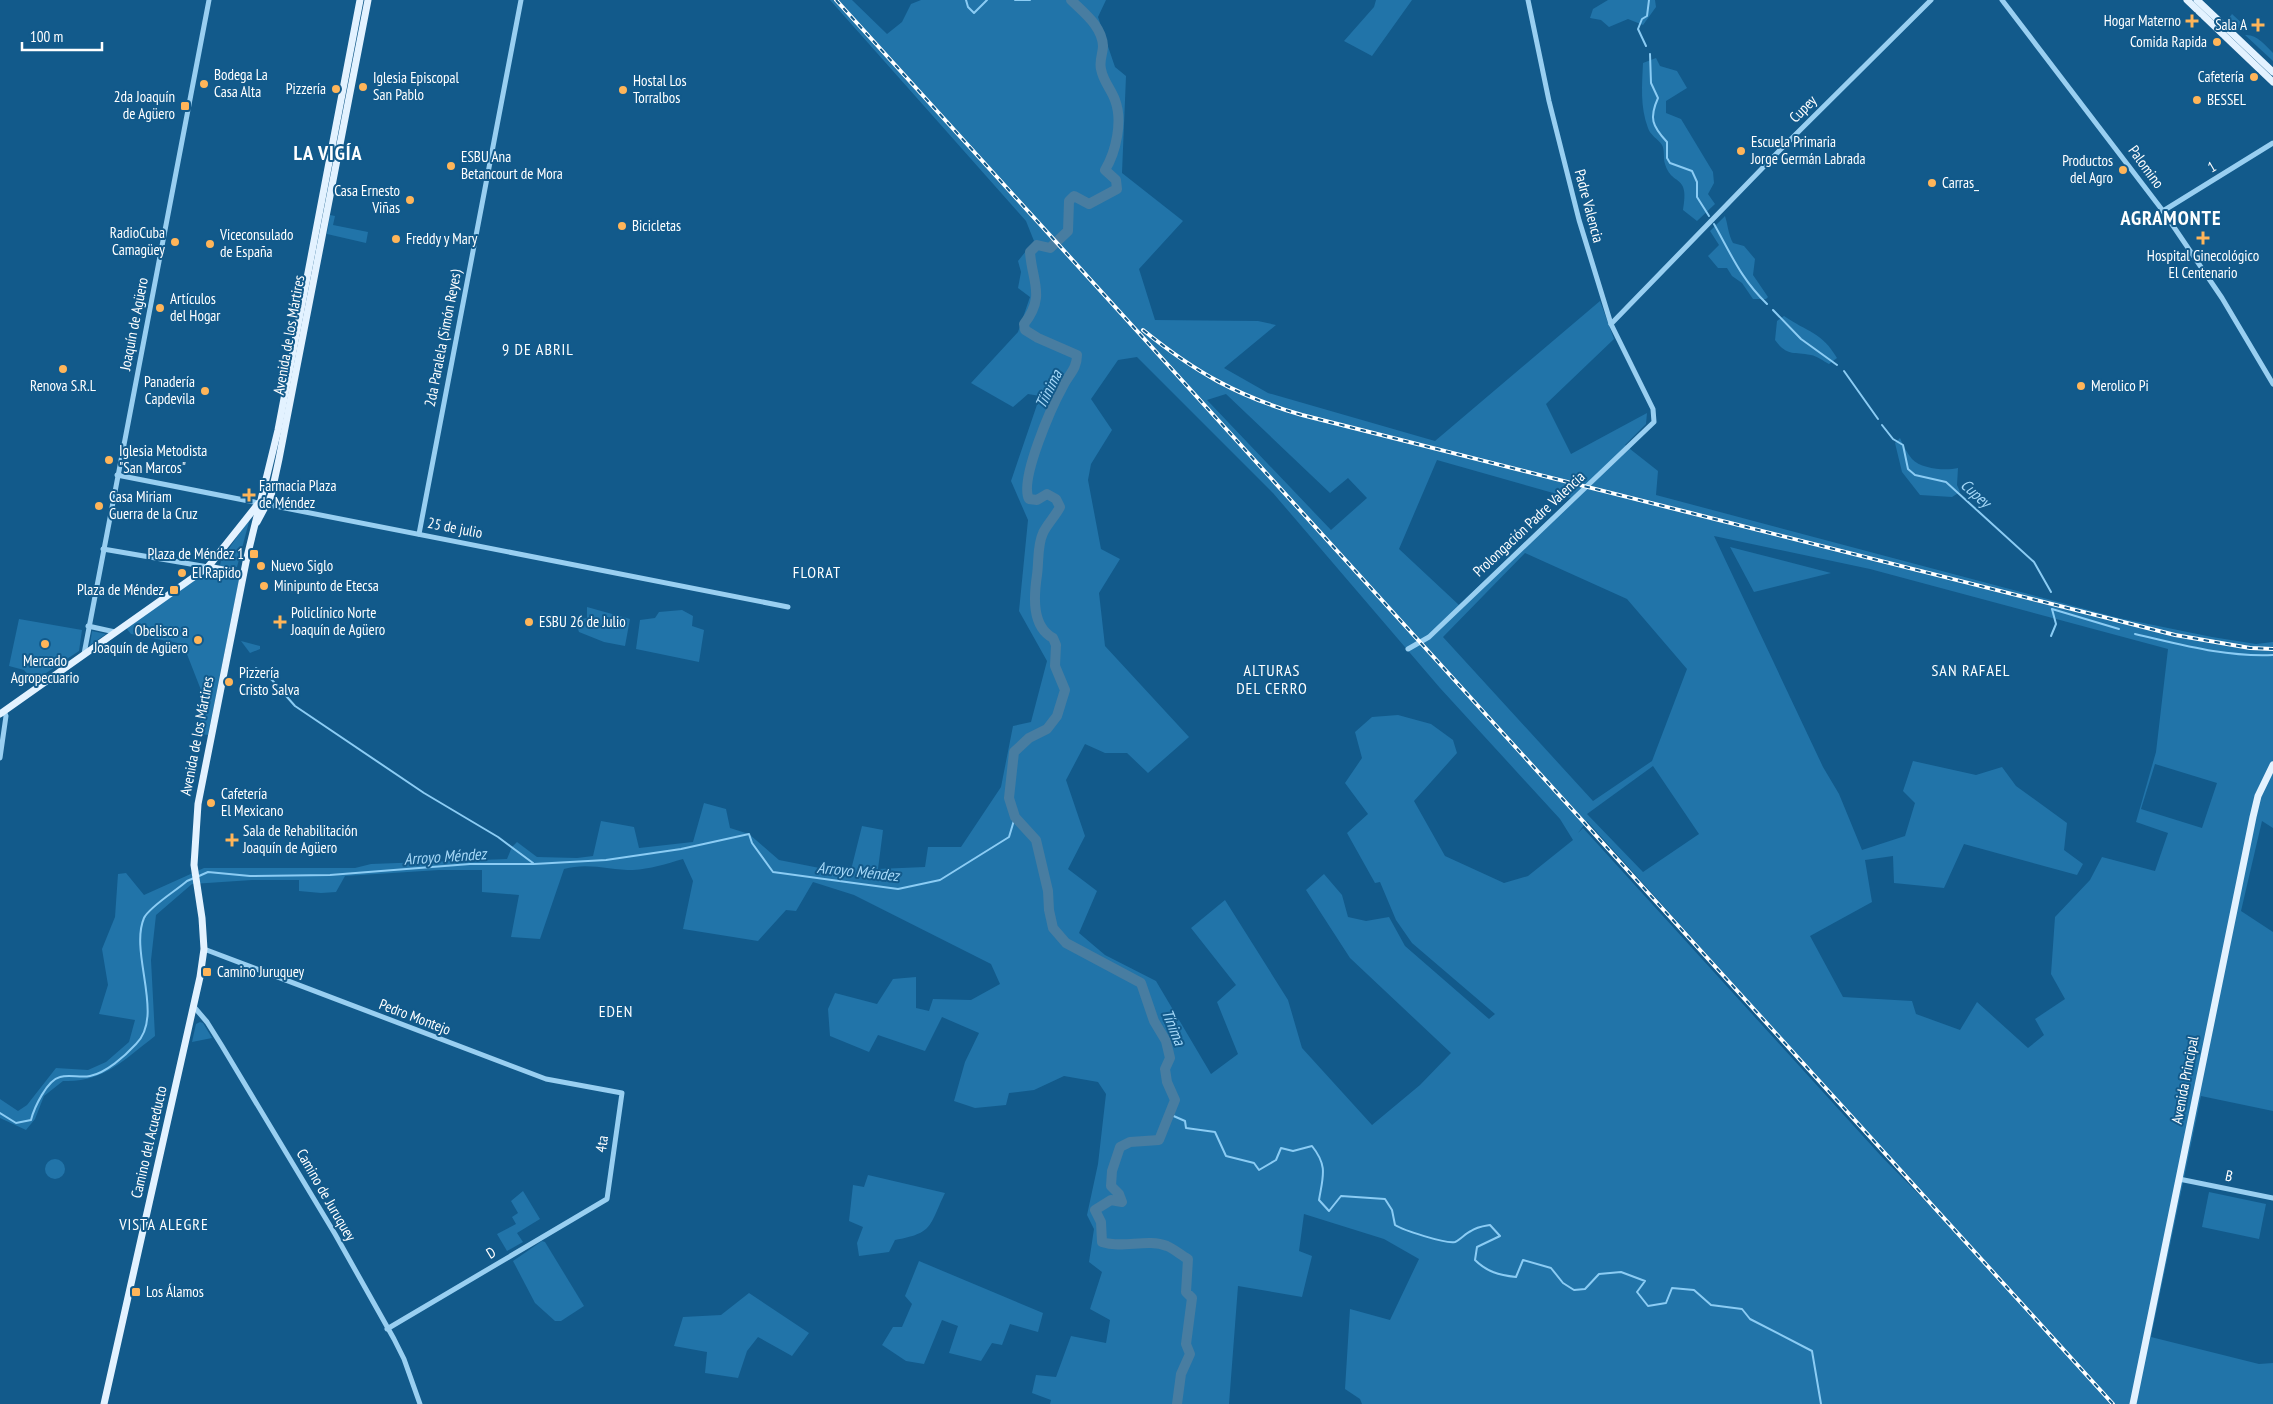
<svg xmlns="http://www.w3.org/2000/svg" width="2273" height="1404" font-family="'PT Sans Narrow',sans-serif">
<rect width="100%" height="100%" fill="#125a8b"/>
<!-- green -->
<g fill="#2174a9" fill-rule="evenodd">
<path d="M830,0H852L887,34L902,22L911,4L921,0H1106L1098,17L1115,67L1126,76L1122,173L1183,221L1139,269L1155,320L1258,321L1276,325L1224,368L1268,393L1435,441L1600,301L1614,339L1546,404L1571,454L1647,413L1646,424L1625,445L1658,471L1656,495L2119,618L2212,637L2256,644L2273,642V828L2262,821L2241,911L2273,932V1111L2201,1096L2151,1337L2259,1364L2273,1363V1404H1362L1360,1399L1345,1389L1350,1309L1390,1320L1419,1259L1384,1239L1304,1214L1299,1251L1312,1256L1302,1297L1238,1286L1229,1404H1050L1051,1400L1032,1393L1036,1375L1056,1377L1071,1336L1106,1343L1110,1320L1090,1309L1102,1272L1089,1262L1094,1229L1087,1215L1098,1164L1106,1094L1098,1082L1064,1076L1034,1090L1009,1093L1006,1105L975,1108L954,1101L965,1062L979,1033L942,1017L925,1051L878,1035L869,1052L830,1036L828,1009L835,993L877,1004L893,979L916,977V1008L929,1011L933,999L971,1000L1000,984L991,964L854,895L813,882L796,911L786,910L758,941L683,929L693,881L683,859C666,864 650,869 633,870C610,870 587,862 564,869L540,939L511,937L519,895L482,892V870H439L345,876L336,892L321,893L299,891V880H252L192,884L156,915L151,960L155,1036C125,1059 103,1083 63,1081L44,1096L35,1119L26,1130L0,1118V1099L18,1111L27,1105L56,1068L88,1070L106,1062L129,1042L135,1020L99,1014L108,985L102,949L115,917L118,874L126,873L144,895L204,868H355L371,864L507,859L512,847L517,842L537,857L577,858L593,856L601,821L634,827L639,848L693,842L704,803L726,809L730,828L749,834L779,860L850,874L862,826L883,830L878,869L925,867L928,847H961L1001,787L1013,726L1031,722L1047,661L1019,611L1028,520L1011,481L1040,396L1028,394L1013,407L971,383L1018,332L1030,297L1018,288L1021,272L1018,261L1034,241L1026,221ZM1137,357L1273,493L1440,688L1560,819L1573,840L1528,876L1504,883L1445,856L1414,801L1457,753L1453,740L1431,724L1398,715L1372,717L1355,732L1362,758L1345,783L1368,814L1347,833L1375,883L1380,882L1396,920L1412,943L1495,1014L1489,1019L1405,946L1389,917L1366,921L1348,917L1342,895L1324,874L1306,890L1350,958L1451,1053L1420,1085L1372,1125L1302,1048L1288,1000L1225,900L1191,928L1236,985L1217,1002L1238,1054L1211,1074L1156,981L1105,955L1079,933L1097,891L1068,869L1085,836L1066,780L1085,744L1105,753H1127L1148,773L1189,737L1105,646L1099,593L1120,559L1101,549L1088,480L1091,464L1112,430L1091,399L1118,360ZM1226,394L1330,493L1348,478L1367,498L1331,530L1207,400ZM1437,460L1571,498L1459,605L1399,549ZM1714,536L1870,569L2168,649L2156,752L2136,822L2168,833L2155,871L2102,857L2090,880L2055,917L2051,974L2065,999L2035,1019L2044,1035L2028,1048L1977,1002L1960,1030L1916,1014L1912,1001L1843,997L1810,936L1872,902L1865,860L1893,856L1894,883L1944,888L1964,844L2077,875L2083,864L2064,850L2067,823L2016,786L2002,767L1976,775L1913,761L1903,791L1915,803L1905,836L1862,850L1839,794L1823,767ZM1525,553L1627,599L1687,669L1652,761L1593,801L1443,637ZM2155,764L2217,783L2202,828L2141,809ZM1653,766L1699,834L1643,872L1587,814ZM1587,821L1952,1227V1228L1882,1157L1583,828L1578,833Z"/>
<path d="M1376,0H1412L1372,56L1344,41L1374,7Z"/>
<path d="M1608,0H1655L1656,7L1643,25L1628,19L1609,27L1601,20L1590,18L1593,9Z"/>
<path d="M2232,14L2246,27L2245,30L2241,31L2229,18Z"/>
<path d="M2245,35C2257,34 2265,45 2273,53V61Z"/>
<path d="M1656,58L1660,66L1677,71L1687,88L1666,101V113L1681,119L1713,172L1714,183L1708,194L1715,204L1697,221L1683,210C1690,173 1672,187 1665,164C1663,158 1665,150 1662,145C1658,139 1650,135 1648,128C1640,107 1642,85 1643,63Z"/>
<path d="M330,215L335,216L333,225L368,232L366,243L327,234Z"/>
<path d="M1725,216C1728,225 1728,234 1733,243L1744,246L1755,259L1753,275L1768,297L1766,299H1753L1742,283L1732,276L1727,268H1718L1708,256L1719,245L1710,231Z"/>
<path d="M1784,316C1807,332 1822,332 1837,358L1829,364C1823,361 1817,356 1811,355C1792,351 1788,357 1775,340L1777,321Z"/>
<path d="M1900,438C1903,445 1907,453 1912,459C1921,469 1946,471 1958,468L1957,485L1960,492L1952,497L1920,495L1902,472L1895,443Z"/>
<path d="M250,518L237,567L220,566L221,560Z"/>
<path d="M1730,547L1831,573L1754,592Z"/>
<path d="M207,570L235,576L239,580L208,735L200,734L201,690L183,644L131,634L127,629L128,625Z"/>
<path d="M587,607L630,619L625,646L604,642L579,632L577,626L578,620L587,618Z"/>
<path d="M682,610L693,616L692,626L704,630L699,662L636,649L640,620L655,618L659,612Z"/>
<path d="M19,619L82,630L79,651L34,681L24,670L9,666Z"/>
<path d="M92,631L106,634L90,645Z"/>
<path d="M241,641L260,646V649L250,653Z"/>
<path d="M200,1022L203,1023L212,1038L192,1042L196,1024Z"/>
<circle cx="55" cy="1169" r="10"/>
<path d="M868,1175L945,1193C929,1226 934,1233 895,1240L889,1252L859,1256L857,1243L863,1227L849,1221L853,1185L864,1187Z"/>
<path d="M523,1191L540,1219L517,1233L523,1242L507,1251L497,1234L516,1224L512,1217L518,1213L511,1201Z"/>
<path d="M2209,1192L2266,1204L2259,1239L2202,1227Z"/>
<path d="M542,1241L545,1242L584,1306L561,1321H555L535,1303L513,1261Z"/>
<path d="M919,1261L1043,1313L1038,1332L1010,1324L1002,1345L992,1343L981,1361L949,1353L958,1326L942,1320L924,1364L906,1361L882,1345L893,1327H902L912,1304L905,1296Z"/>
<path d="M749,1293L809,1333L792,1356L758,1337L747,1351L738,1378L705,1373L707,1352L674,1346L683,1317L721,1315Z"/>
</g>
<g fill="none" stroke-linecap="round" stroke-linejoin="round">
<!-- stream -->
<g stroke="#8bccf4" stroke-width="2">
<path d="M966,0L968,7L974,13L987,0"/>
<path d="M1015,0H1030"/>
<path d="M1646,46L1638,29L1642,19L1647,16L1649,0"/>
<path d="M1650,54L1651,83L1658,98C1649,118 1652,126 1667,142V158L1670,163L1692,171L1697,182V197L1709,216"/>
<path d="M1714,224C1731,254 1741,279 1767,304"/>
<path d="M1773,310L1801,339L1837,365"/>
<path d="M1844,371L1878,419"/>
<path d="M1882,425L1893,439L1903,445L1908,469L1915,475L1946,482L2034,562L2051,592"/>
<path d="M2052,609L2119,629"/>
<path d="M2135,634C2183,645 2224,657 2273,655"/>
<path d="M2051,636L2056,624L2052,609"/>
<path d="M256,668L272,680L295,706L424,793L498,837L533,863"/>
<path d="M199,876L208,872L250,876L330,875L470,864H534L606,860L681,849L749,834L752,843L773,872L898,889L940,880L1009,837L1015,817"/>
<path d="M0,1113L16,1123L31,1120C34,1108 47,1080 60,1077C69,1074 80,1078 90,1076C106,1073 125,1056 136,1044C165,1016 129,953 144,918C149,907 177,890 187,881L194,878"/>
<path d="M1169,1114L1185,1121L1186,1128L1215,1132L1226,1156L1254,1163L1259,1170L1276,1160L1281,1148L1293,1151L1312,1146C1328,1166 1323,1176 1319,1200L1329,1211L1341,1196L1385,1199L1392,1210L1395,1225C1403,1230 1445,1244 1455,1242C1460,1240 1466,1233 1471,1231C1476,1227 1484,1226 1490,1225L1500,1236L1477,1247L1475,1260C1487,1272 1499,1275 1516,1277L1523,1260L1551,1268L1563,1283L1574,1290L1585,1289L1599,1274L1621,1272L1645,1281L1637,1292L1648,1306L1666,1303L1672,1288L1694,1290L1711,1305L1742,1309L1750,1319L1812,1351L1821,1404"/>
</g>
<!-- river -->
<path stroke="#487da1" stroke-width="10" d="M1071,0C1084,13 1102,26 1103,46C1103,53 1099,61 1101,69C1103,81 1111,89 1115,100C1123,121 1116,152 1105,170L1116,180L1117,189L1089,204L1074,196L1069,201L1068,231L1050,248L1037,245L1030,252C1032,282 1046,296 1024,324L1025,330L1038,338L1077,355C1077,369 1069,374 1063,386C1052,406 1019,480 1029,499L1037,500L1047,494L1056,499L1060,507C1056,515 1046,526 1043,533C1037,546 1039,561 1037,575C1034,595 1031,626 1053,638L1056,645L1055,666L1065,690L1057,716L1047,729L1029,738L1014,752L1009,798L1015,817L1036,840L1048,891L1049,910L1053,928L1066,943L1141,983L1154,1021L1166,1041L1170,1058L1165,1069L1167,1082L1175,1100L1159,1140L1130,1142L1120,1147L1112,1171L1111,1186L1119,1194L1122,1202L1111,1200L1095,1210L1101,1222L1102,1242C1123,1249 1147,1238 1167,1246C1174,1249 1181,1255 1188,1259L1186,1292L1192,1298L1186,1344L1190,1354L1181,1374L1177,1404"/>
<!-- minor -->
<g stroke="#99cff1" stroke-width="5">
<path d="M2002,0L2163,211L2222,298L2273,384"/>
<path d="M2163,211L2273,143"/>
<path d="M1611,324L1780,150L1931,0"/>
<path d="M117,475L788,607"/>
<path d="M419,534L521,0"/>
<path d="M103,549L208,567"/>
<path d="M88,626L115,632"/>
<path d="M1408,649L1429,637L1654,422L1653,409L1611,324L1579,220L1549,101L1528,0"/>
<path d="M84,654L209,0"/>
<path d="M0,758L6,716L4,711"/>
<path d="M204,949L546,1079L622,1093L607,1199L387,1329"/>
<path d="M195,1008L207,1022L222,1046L335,1234L394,1339L404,1359L420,1404"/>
<path d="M2179,1179L2273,1198"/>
</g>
<!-- major -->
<g stroke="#e3f2ff" stroke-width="7">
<path d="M2187,0L2273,82"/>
<path d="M2197,0L2273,72"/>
<path d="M257,522L271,496L279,459L368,0"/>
<path d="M208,567L243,574"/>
<path d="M0,714L208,567L258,504"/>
<path d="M104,1404L200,977L204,949L202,918L194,865L198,804L247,557L278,430L360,0"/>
<path d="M2133,1404L2253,817L2258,796L2273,765"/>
</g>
<defs>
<g id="rail">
<path d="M836,0L2113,1404"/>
<path d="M1143,330C1195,372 1237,396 1302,415L2175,635L2250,648L2273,649"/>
</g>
</defs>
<!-- rail casing -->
<use href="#rail" stroke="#fff" stroke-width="4"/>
<!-- rail -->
<use href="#rail" stroke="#125a8b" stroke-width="2" stroke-dasharray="5.5" stroke-linecap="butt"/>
</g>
<!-- markers -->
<g fill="#ffb559" stroke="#125a8b" stroke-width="2">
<path d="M2189.5 13.5h5v5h5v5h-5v5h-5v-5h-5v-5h5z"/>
<path d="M2255.5 17.5h5v5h5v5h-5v5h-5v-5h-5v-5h5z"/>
<circle cx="2217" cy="42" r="5"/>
<circle cx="2254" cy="77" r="5"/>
<circle cx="204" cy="84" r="5"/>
<circle cx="363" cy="87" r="5"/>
<circle cx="336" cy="89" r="5"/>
<circle cx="623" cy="90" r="5"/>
<circle cx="2197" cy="100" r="5"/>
<rect x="180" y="101" width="10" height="10" rx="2.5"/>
<circle cx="1741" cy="151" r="5"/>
<circle cx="451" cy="166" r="5"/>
<circle cx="2123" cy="170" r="5"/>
<circle cx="1932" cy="183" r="5"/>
<circle cx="410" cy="200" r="5"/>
<circle cx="622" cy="226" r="5"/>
<path d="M2200.5 230.5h5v5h5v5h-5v5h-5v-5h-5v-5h5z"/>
<circle cx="396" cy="239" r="5"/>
<circle cx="175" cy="242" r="5"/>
<circle cx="210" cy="244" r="5"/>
<circle cx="160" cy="308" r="5"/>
<circle cx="63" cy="369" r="5"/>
<circle cx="2081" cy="386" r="5"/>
<circle cx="205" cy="391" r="5"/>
<circle cx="109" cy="460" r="5"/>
<path d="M246.5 487.5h5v5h5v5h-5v5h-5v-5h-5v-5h5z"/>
<circle cx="99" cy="506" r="5"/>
<rect x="249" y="549" width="10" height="10" rx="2.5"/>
<circle cx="261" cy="566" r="5"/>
<circle cx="182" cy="573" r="5"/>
<circle cx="264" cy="586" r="5"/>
<rect x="169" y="585" width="10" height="10" rx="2.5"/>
<path d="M277.5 614.5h5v5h5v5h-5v5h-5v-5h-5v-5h5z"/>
<circle cx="529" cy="622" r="5"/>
<circle cx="198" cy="640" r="5"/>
<circle cx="45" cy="644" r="5"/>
<circle cx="229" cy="682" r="5"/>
<circle cx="211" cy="803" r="5"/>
<path d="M229.5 832.5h5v5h5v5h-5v5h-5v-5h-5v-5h5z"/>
<rect x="202" y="967" width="10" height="10" rx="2.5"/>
<rect x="131" y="1287" width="10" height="10" rx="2.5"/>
</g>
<g text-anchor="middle" stroke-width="4" stroke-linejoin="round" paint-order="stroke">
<!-- poi labels -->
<g font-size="15" fill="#fff" stroke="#125a8b" text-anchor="start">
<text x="2181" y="26" text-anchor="end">Hogar Materno</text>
<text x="2247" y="30" text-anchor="end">Sala A</text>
<text x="2207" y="47" text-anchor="end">Comida Rapida</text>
<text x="214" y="80">Bodega La<tspan x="214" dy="17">Casa Alta</tspan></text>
<text x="2244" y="82" text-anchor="end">Cafetería</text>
<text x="373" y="83">Iglesia Episcopal<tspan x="373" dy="17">San Pablo</tspan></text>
<text x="633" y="86">Hostal Los<tspan x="633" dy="17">Torralbos</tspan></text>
<text x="326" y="94" text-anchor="end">Pizzería</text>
<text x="175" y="102" text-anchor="end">2da Joaquín<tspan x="175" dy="17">de Agüero</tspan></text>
<text x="2207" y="105">BESSEL</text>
<text x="1751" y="147">Escuela Primaria<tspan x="1751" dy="17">Jorge Germán Labrada</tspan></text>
<text x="461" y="162">ESBU Ana<tspan x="461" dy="17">Betancourt de Mora</tspan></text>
<text x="2113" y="166" text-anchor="end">Productos<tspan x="2113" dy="17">del Agro</tspan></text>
<text x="1942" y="188">Carras_</text>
<text x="400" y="196" text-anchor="end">Casa Ernesto<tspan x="400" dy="17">Viñas</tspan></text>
<text x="632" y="231">Bicicletas</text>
<text x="165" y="238" text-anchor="end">RadioCuba<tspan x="165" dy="17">Camagüey</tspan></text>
<text x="220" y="240">Viceconsulado<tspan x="220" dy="17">de España</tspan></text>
<text x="406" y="244">Freddy y Mary</text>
<text x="2203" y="261" text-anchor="middle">Hospital Ginecológico<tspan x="2203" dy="17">El Centenario</tspan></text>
<text x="170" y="304">Artículos<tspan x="170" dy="17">del Hogar</tspan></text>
<text x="195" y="387" text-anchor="end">Panadería<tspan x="195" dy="17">Capdevila</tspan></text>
<text x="63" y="391" text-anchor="middle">Renova S.R.L</text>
<text x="2091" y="391">Merolico Pi</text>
<text x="119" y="456">Iglesia Metodista<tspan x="119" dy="17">"San Marcos"</tspan></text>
<text x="259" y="491">Farmacia Plaza<tspan x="259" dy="17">de Méndez</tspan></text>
<text x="109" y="502">Casa Miriam<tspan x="109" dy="17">Guerra de la Cruz</tspan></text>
<text x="244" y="559" text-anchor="end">Plaza de Méndez 1</text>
<text x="271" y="571">Nuevo Siglo</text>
<text x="192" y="578">El Rapido</text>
<text x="274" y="591">Minipunto de Etecsa</text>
<text x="164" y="595" text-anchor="end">Plaza de Méndez</text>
<text x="291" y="618">Policlínico Norte<tspan x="291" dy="17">Joaquín de Agüero</tspan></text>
<text x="539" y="627">ESBU 26 de Julio</text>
<text x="188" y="636" text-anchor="end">Obelisco a<tspan x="188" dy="17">Joaquín de Agüero</tspan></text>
<text x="45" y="666" text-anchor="middle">Mercado<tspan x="45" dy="17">Agropecuario</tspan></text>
<text x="239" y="678">Pizzería<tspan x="239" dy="17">Cristo Salva</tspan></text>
<text x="221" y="799">Cafetería<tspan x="221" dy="17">El Mexicano</tspan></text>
<text x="243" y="836">Sala de Rehabilitación<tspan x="243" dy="17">Joaquín de Agüero</tspan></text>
<text x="217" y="977">Camino Juruquey</text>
<text x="146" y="1297">Los Álamos</text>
</g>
<!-- street labels -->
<g font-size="15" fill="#fff" stroke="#125a8b">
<text transform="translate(1803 109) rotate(-45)" y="5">Cupey</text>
<text transform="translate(2146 167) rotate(54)" y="5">Palomino</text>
<text transform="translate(2212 167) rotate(-30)" y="5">1</text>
<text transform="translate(1589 206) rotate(75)" y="5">Padre Valencia</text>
<text transform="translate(134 324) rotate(-79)" y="5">Joaquín de Agüero</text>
<text transform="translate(289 335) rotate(-80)" y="5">Avenida de los Mártires</text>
<text transform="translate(443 338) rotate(-79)" y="5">2da Paralela (Simón Reyes)</text>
<text transform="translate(1529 524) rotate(-43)" y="5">Prolongación Padre Valencia</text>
<text transform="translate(455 528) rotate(11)" y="5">25 de julio</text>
<text transform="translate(197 736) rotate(-79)" y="5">Avenida de los Mártires</text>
<text transform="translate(415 1017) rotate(21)" y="5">Pedro Montejo</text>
<text transform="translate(2185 1080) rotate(-79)" y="5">Avenida Principal</text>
<text transform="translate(149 1142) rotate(-77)" y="5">Camino del Acueducto</text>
<text transform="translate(602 1144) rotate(-82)" y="5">4ta</text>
<text transform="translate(2229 1176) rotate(12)" y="5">B</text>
<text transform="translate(326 1195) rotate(60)" y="5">Camino de Juruquey</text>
<text transform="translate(491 1253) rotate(-31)" y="5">D</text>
</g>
<!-- neighbourhood labels -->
<g font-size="16" letter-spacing="1" fill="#fff" stroke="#125a8b">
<text x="538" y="355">9 DE ABRIL</text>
<text x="817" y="578">FLORAT</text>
<text x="1272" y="676">ALTURAS<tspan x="1272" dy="18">DEL CERRO</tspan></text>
<text x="1971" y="676">SAN RAFAEL</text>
<text x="616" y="1017">EDEN</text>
<text x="164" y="1230">VISTA ALEGRE</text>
</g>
<!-- water labels -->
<g font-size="16" font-style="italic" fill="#a5d8f8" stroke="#125a8b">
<text transform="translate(1048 389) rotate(-64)" y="6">Tíinima</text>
<text transform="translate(1976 493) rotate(42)" y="6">Cupey</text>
<text transform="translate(445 856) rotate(-4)" y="6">Arroyo Méndez</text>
<text transform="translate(858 871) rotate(6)" y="6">Arroyo Méndez</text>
<text transform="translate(1174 1027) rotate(68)" y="6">Tínima</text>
</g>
<!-- district labels -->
<g font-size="20" font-weight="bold" letter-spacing="1" fill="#fff" stroke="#125a8b">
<text x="328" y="160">LA VIGÍA</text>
<text x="2171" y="225">AGRAMONTE</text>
</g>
</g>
<!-- scale -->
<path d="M22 42v8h80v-8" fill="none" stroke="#ffffff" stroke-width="2.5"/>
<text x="30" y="42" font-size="15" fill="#ffffff" stroke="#125a8b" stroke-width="4" paint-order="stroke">100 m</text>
</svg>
